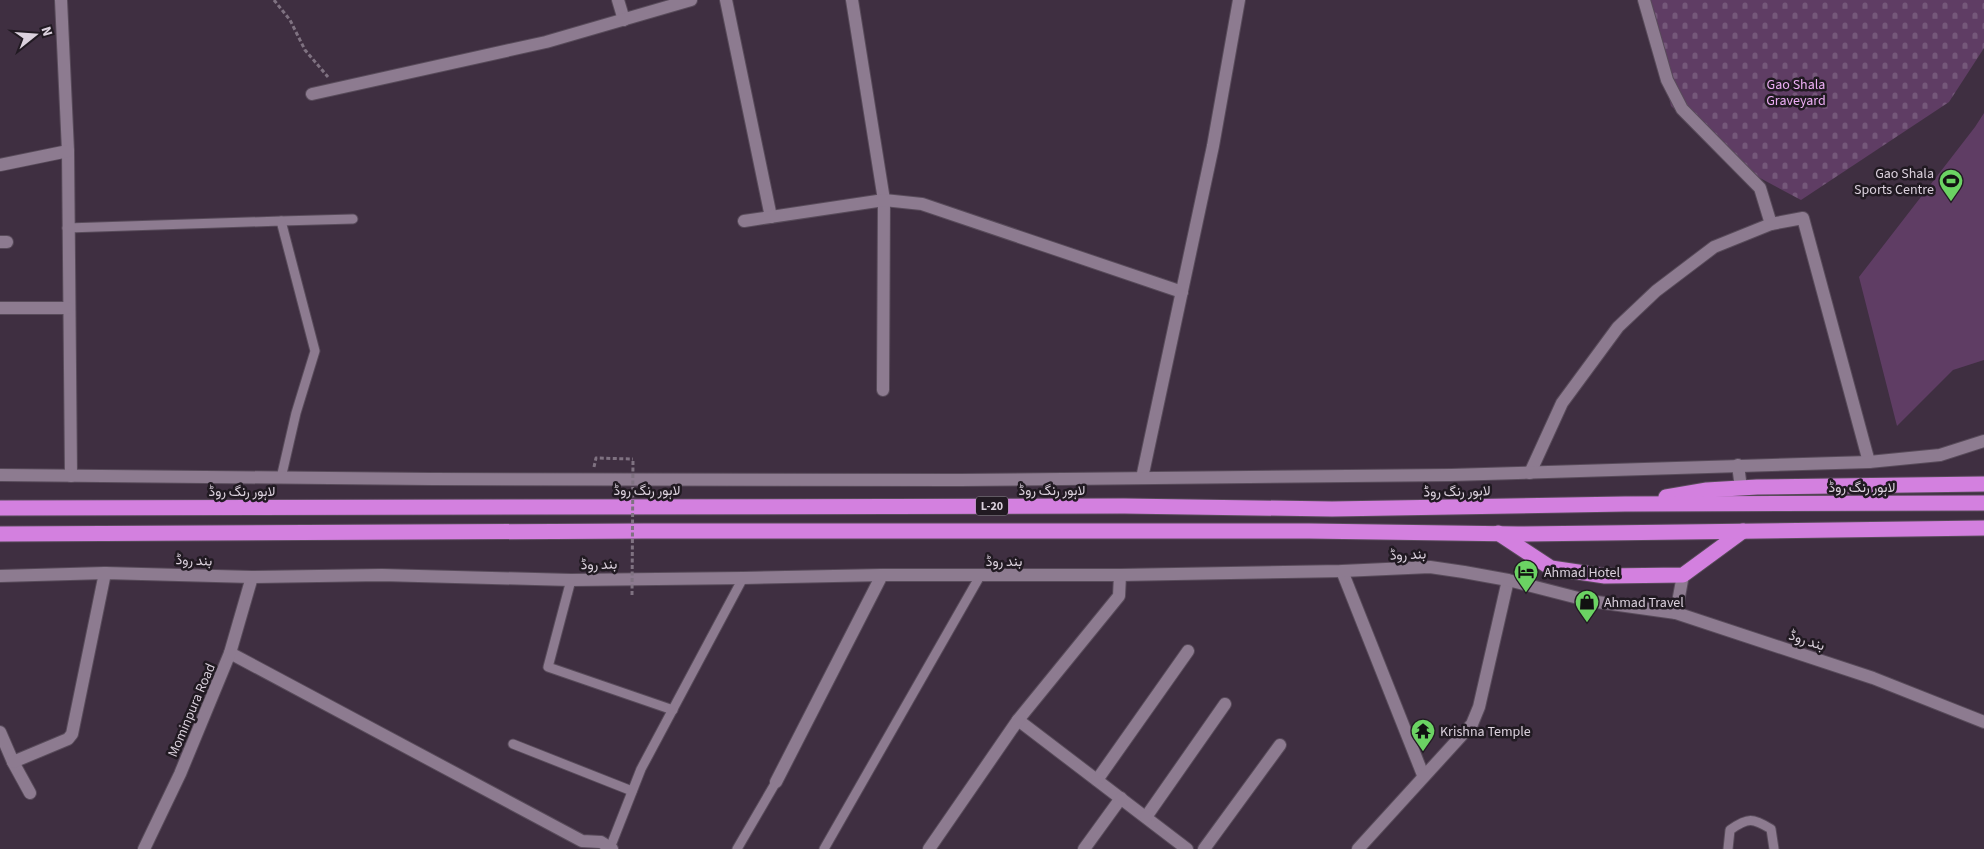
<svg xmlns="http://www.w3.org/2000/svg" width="1984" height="849" font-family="'Source Sans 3',Vazirmatn,sans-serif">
<defs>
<pattern id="cemetery-stones" width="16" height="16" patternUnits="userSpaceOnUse" patternTransform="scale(1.25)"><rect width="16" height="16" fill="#5f3d64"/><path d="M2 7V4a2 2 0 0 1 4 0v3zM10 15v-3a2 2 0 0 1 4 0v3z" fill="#75587a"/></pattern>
</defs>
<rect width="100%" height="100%" fill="#3f2f41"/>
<!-- grass -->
<path fill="#5f3d64" d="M1984,113V360L1953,370L1897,426L1859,277L1975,127Z"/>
<!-- cemetery -->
<path fill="url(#cemetery-stones)" d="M1646,0H1984V48L1949,102L1801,200L1734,164L1671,106Z"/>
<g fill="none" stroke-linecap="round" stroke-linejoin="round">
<defs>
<g id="service">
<path d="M281,221L353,219"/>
<path d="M67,228L281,221L315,351L296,413L281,478"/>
<path d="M571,580L548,667L673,710"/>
<path d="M513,744L632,791"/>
<path d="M610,848L641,769L743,578"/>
<path d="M737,849L776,782"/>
<path d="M824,849L980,576"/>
<path d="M1728,849L1730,830C1748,817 1753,818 1771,829L1774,849"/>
</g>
<g id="minor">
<path d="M61,0L68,151L71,476"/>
<path d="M618,0L624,20"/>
<path d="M726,0L771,217"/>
<path d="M852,0L884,200L883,390"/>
<path d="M1644,0L1667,80L1682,109L1760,188L1771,224"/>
<path d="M312,94L546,42L691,0"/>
<path d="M0,165L68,151"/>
<path d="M744,221L884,200L922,204L1182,292"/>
<path d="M0,242H7"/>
<path d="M0,308H68"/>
<path d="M1530,473L1562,403L1618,327L1656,291L1714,247L1771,224L1803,218L1869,462"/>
<path d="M1142,478L1213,146L1239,0"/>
<path d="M1342,571L1423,775"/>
<path d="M230,653L582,841L601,842L612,849"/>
<path d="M1018,720L1187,849"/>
<path d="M0,732L13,762L30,793"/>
<path d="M13,762L68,739L72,734L105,573"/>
<path d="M1097,780L1188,651"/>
<path d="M776,782L882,575"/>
<path d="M1146,817L1225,704"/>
<path d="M929,849L1018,720L1119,596L1120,575"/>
<path d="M1084,849L1121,798"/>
<path d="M1204,849L1280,745"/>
</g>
<g id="tertiary">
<path d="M1738,465L1741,488"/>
<path d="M1676,613L1683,575"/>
<path d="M144,849L180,774L230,653L252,577"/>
<path d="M1358,849L1472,724L1479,707L1508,580"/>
</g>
<g id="secondary">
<path d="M0,475L431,479L960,480L1451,475L1869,462L1940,455L1984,441"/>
<path d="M0,576L105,573L252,577L382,575L571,580L743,578L882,575H1120L1342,571L1430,567L1464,572L1508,580L1590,601L1676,613L1873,678L1984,722"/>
</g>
<g id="motorway">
<path d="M1666,497L1707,490L1757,487L1984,484"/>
<path d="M0,508L1124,506L1332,509L1625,504L1984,503"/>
<path d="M1498,533L1551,568L1605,576L1683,575L1743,531"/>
<path d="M0,534L644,531H1309L1518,534L1984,528"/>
</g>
</defs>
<!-- service casing -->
<use href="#service" stroke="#584b5a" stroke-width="11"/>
<!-- minor casing -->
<use href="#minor" stroke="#584b5a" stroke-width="14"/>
<!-- tertiary casing -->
<use href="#tertiary" stroke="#584b5a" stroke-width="14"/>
<!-- secondary casing -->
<use href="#secondary" stroke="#584b5a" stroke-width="14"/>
<!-- motorway casing -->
<use href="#motorway" stroke="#584b5a" stroke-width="17"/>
<!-- path -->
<g stroke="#7f7281" stroke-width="3" stroke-dasharray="4 2.5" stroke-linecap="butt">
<path d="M274,0L290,20L305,50L328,77"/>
<path d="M594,467L596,458L633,459"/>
</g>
<!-- service -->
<use href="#service" stroke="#8d7b90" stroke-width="9"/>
<!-- minor -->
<use href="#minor" stroke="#8d7b90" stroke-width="12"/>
<!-- tertiary -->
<use href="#tertiary" stroke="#8d7b90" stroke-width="12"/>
<!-- secondary -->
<use href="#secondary" stroke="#8d7b90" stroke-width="12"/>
<!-- motorway -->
<use href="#motorway" stroke="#d380df" stroke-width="15"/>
<!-- path-bridge -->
<path stroke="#7f7281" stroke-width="3" stroke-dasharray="4 2.5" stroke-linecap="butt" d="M632,595L633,459"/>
</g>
<!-- icons -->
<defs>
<symbol id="stadium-pin" viewBox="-11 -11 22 30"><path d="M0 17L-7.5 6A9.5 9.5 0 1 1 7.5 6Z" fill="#6bd363" stroke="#211a22"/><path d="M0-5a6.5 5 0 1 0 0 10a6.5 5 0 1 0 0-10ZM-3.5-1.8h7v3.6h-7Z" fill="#111"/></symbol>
<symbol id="hotel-pin" viewBox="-11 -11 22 30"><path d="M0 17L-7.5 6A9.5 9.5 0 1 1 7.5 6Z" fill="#6bd363" stroke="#211a22"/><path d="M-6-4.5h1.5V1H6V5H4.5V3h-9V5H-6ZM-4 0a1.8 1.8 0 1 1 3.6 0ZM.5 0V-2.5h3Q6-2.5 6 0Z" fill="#111"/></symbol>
<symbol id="shop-pin" viewBox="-11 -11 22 30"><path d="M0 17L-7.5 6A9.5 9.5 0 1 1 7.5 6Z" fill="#6bd363" stroke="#211a22"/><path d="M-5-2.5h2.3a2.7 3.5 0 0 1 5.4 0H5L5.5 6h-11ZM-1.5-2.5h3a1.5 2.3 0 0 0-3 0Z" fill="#111"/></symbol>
<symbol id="temple-pin" viewBox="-11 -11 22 30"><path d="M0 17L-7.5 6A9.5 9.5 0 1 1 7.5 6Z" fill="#6bd363" stroke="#211a22"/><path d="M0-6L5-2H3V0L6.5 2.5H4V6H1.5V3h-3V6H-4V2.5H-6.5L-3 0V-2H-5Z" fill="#111"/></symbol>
</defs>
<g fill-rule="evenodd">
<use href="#stadium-pin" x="1937" y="167" width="28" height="38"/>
<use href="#hotel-pin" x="1512" y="558" width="28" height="38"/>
<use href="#shop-pin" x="1573" y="588" width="28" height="38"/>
<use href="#temple-pin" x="1409" y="717" width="28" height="38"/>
</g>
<g text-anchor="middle" stroke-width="5" stroke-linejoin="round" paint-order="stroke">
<!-- shield labels -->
<rect fill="#211a22" stroke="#a39aa5" stroke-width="1" x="976" y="496.5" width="32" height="19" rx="4"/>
<g font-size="12" font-weight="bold" fill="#dbd1dd">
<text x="992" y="510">L-20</text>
</g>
<!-- park labels -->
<g font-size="14" fill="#edaff5" stroke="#211a22">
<text x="1796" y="89">Gao Shala<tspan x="1796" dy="16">Graveyard</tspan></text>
</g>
<!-- poi labels -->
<g font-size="14" fill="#dbd1dd" stroke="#211a22" text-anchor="start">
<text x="1934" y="178" text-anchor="end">Gao Shala<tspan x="1934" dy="16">Sports Centre</tspan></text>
<text x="1544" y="577">Ahmad Hotel</text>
<text x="1604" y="607">Ahmad Travel</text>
<text x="1440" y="736">Krishna Temple</text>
</g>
<!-- street labels -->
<g font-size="14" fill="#dbd1dd" stroke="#211a22">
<text x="1862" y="492">لاہور رنگ روڈ</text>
<text x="647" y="495">لاہور رنگ روڈ</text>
<text x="1052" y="495">لاہور رنگ روڈ</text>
<text x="242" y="496">لاہور رنگ روڈ</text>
<text transform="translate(1457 491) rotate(-1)" y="5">لاہور رنگ روڈ</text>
<text transform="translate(1408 554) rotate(-2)" y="5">بند روڈ</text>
<text transform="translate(194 560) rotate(2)" y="5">بند روڈ</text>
<text x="1004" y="566">بند روڈ</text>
<text transform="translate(599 564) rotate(-1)" y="5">بند روڈ</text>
<text transform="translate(1807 640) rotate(18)" y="5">بند روڈ</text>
<text transform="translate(191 710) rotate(-67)" y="5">Mominpura Road</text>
</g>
</g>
<!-- north arrow -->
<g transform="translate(35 35) rotate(73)" stroke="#211a22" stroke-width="4" paint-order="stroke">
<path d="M0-4L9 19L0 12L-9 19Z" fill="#dbd1dd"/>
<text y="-8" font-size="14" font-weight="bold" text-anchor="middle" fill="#dbd1dd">N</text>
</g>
</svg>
